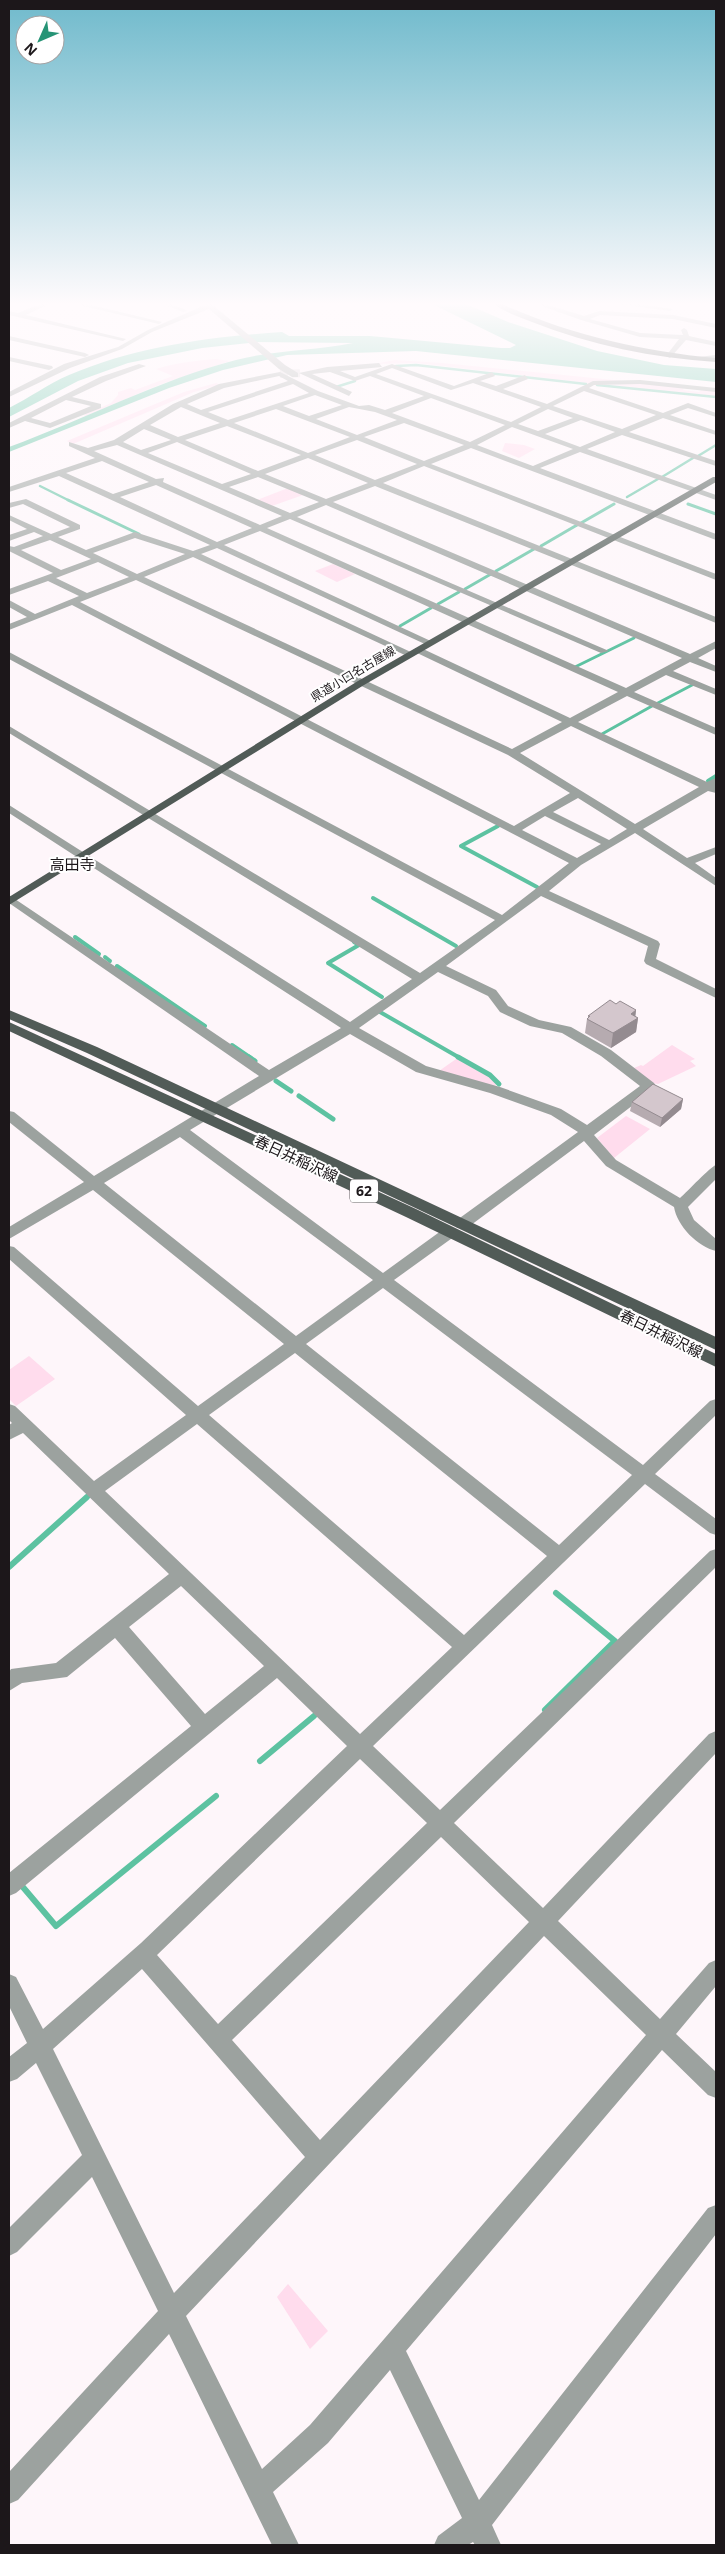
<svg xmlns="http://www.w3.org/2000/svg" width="725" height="2554" font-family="'Open Sans','Noto Sans JP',sans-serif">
<rect width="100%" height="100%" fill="#fef6fa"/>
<!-- green -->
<g fill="#ffdced">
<path d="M215,359L230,361L159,385L86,416L84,415L111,403L118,395V392L131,388L135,390L173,376L156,369C174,363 195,361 215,359Z"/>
<path d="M395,360L442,363L624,381L587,383L416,363L374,364Z"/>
<path d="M216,383L220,385L194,392L73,444L67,441L184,392Z"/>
<path d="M648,383L684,387L683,390L699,392L702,389L716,391V396L597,385Z"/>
<path d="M505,443L524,445L535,449L519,458L502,451Z"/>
<path d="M288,488L303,495L272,506L257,500Z"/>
<path d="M333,564L355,574L337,582L315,571Z"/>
<path d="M672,1045L695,1059L690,1061L696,1066L658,1084L652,1083L634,1068L641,1065L643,1066Z"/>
<path d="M459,1057L489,1076L498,1084L494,1086L439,1071Z"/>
<path d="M626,1116L650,1129L614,1158L597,1138Z"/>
<path d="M29,1356L55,1379L16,1406L9,1399V1370Z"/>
<path d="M288,2284L328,2331L310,2349L277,2297Z"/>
</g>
<!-- water -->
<path fill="#5dc2a1" d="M432,304H466L508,322L597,351L664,365L716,369V382L416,351L287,355L223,370L169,388L9,452V447C85,419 159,380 236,360C274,350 314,351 353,343L248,342L243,336H370L501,348H510L516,345Z"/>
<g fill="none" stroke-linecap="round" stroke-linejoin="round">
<!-- stream-far4 -->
<g stroke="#5dc2a1" stroke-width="2.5">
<path d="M396,366L416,365L586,384"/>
<path d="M597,385L716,397"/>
<path d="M336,387L355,381"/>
<path d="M698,456L716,445"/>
<path d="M662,477L693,458"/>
<path d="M40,486L70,501"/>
<path d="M627,497L658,479"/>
</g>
<!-- stream-far3 -->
<g stroke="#5dc2a1" stroke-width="3">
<path d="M68,500L139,534"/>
<path d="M688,504L716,514"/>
<path d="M581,523L614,504"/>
<path d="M541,546L577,525"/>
<path d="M496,571L534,549"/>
<path d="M465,589L491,574"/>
<path d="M438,604L459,592"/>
<path d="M400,626L431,608"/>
<path d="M575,667L634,638"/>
<path d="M656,704L694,684"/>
<path d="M602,734L652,706"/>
</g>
<!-- stream-far2 -->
<g stroke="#5dc2a1" stroke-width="4">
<path d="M708,781L716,776"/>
<path d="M498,826L461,846L537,887"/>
<path d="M373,898L456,946"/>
<path d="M75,937L99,954"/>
<path d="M354,942L359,945L328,963L382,997"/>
<path d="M105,957L110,961"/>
<path d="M117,966L205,1026"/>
<path d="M380,1012L460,1058"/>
<path d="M232,1045L251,1058"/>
</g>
<!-- stream-far1 -->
<g stroke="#5dc2a1" stroke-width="5">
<path d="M249,1057L255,1061"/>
<path d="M458,1057L490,1075L499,1084"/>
<path d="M276,1081L291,1091"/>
<path d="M299,1096L333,1119"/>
</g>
<!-- stream -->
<g stroke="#5dc2a1" stroke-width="6">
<path d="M9,1567L87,1497"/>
<path d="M545,1710L615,1641L556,1593"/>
<path d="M260,1761L314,1716"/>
<path d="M22,1886L56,1926L216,1796"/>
</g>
<!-- river -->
<path fill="#5dc2a1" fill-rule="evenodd" d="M282,332L289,336L287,339L202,348L128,363L78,381L9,417V408C29,398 48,384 69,375C137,346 210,337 282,332Z"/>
<!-- minor-tunnel -->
<path stroke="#dcd5d8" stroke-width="8" stroke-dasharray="8 4" stroke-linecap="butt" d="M280,374L303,373"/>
<!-- minor -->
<g fill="#9ca29f" fill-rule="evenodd">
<path d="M40,304H49L26,315L126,339L123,341L9,315V311L18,313Z"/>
<path d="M75,304H87L162,322L159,324Z"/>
<path d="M163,304H172L188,311L183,312Z"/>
<path d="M204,304H217L214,306L285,365L298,373V377H292L279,369L209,309L152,332L122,349L70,368L9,397V392L64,364L118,347L148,330L205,305Z"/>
<path d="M536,304H545L584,316L599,311L673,315L716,324V328L673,319L600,315L590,319L640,333L683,335L681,330L684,328L687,330L689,336L716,342V346L686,340L670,358L666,356L679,339L640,337L581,320Z"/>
<path d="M618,304H640L673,309L670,311Z"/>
<path d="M9,336L85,353L89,355L85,357L9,340Z"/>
<path d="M716,355V359L692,360L688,358Z"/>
<path d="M9,357L52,366L53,368L49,370L9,361Z"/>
<path d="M379,363L382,367L340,371L355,377L392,364L454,386L492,372L495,376L480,381L496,386L525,375L528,379L503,389L547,404L593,381L640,380L716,388V392L640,384L594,385L589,388L663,413L688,403L716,413V417L688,408L670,415L716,431V435L663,418L629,432L716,461V466L622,435L587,449L716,495V500L580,452L540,468L716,534V540L471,448L431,464L716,574V580L424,466L383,483L716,617V623L375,486L333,502L690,654L716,641V648L698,658L716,666V672L690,662L673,671L716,689V695L666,675L634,692L716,728V735L627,696L578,722L707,782L716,778V793L708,791L643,829L687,858L716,847V854L695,863L716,878V886L635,833L581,865L549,891L658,941L660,944L656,959L716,989V998L646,964L644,961L648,946L541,896L446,966L496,990L508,1006L539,1020L571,1027L611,1050L654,1083L656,1086L654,1089L594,1135L616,1160L680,1198C688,1191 710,1167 716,1165V1179L688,1207L694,1220L716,1239V1251C698,1247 677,1226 674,1207L606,1166L584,1141L467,1228H457L455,1224L457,1220L578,1132L551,1115L490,1093L416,1072L350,1034L190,1130L383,1273L445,1228H455L457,1232L455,1236L394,1280L643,1465L710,1401L716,1399V1415L655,1474L716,1519V1535L710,1533L645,1484L373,1746L440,1810L710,1551L716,1549V1567L454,1823L543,1908L709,1734L716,1731V1753L558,1921L660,2019L709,1963L716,1960V1986L676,2034L716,2072V2098L708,2095L662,2050L406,2351L479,2500L708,2208L716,2205V2234L492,2525L501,2545H475L473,2542L468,2545H434L438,2536L462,2518L390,2370L328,2443L273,2492L299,2545H272L169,2334L18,2500L9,2504V2472L158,2311L92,2177L17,2252L9,2256V2228L82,2155L36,2063L17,2079L9,2082V2057L27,2043L9,2006V1974L16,1977L43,2029L141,1943L347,1746L277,1678L16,1893L9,1896V1873L191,1726L115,1638L67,1677L22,1683L9,1691V1672L11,1669L56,1663L169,1574L23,1433L9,1440V1425L12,1423L9,1420V1404L15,1406L94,1481L186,1415L9,1259V1246L14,1247L198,1406L284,1344L93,1190L9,1239V1227L84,1182L9,1122V1111L14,1112L94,1176L259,1076L9,903V895L269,1070L341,1028L9,813V805L350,1022L412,979L9,733V726L420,973L495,920L9,659V652L502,915L569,863L72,605L9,630V624L27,617L9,607V600L35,614L79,596L48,581L9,595V589L53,573L9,551V546L14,547L43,536L34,532L9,541V535L27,529L9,520V515L51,534L70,527L23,504L9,508V503L26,499L80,525V529L58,537L86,550L135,532L193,551L210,545L59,476L9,492V487L95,458L69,446V442L88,448L114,440L173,404L219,384L280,372L318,391L359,406L369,405L385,410L424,396L370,376L355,381L330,372L312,374L352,392L349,396L299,373L327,367ZM392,368L451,390L473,383L541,407L511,422L376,374ZM279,376L288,381L201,410L187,404L224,388ZM293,384L309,393L228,420L208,412ZM584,391L656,415L622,429L553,406ZM315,395L342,405L309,416L283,406ZM431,398L505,425L470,442L392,413ZM181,407L220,423L178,437L150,425ZM349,407L375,412L397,420L357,435L316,419ZM276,409L350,437L308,453L234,423ZM548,409L573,418L538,431L518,424ZM581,420L615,432L580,447L545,434ZM404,423L464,445L424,461L364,437ZM227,426L301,455L258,471L185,440ZM512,427L573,449L533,466L477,445ZM144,429L171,440L141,450L123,442ZM357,440L417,464L375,480L315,455ZM177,442L251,474L222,484L148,453ZM117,445L282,516L260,525L163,482L164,478L156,479L94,451ZM308,458L368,483L326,499L265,474ZM102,461L149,482L113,494L66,473ZM258,477L319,502L290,513L229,487ZM156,485L252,528L217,542L120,497ZM326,505L682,658L626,688L267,528L290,519L601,653L609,651L297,517ZM260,531L618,692L570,718L421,648H415V652L562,722L512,749L144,577L193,557L407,656L415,654L201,554L217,548L427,645L435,643L224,545ZM135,538L185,554L137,574L93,553ZM50,540L91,559L61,570L21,550ZM98,562L129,577L87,593L56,578ZM136,580L508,755L570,793L514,826L80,602ZM571,726L699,787L635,824L520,753ZM578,798L627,829L609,840L553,812ZM545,816L601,844L577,858L522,830ZM438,972L488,996L500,1012L530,1026L562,1033L601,1056L640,1086L587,1125L561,1109L500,1087L426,1066L359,1028ZM180,1137L373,1280L296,1336L104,1183ZM383,1288L632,1475L559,1545L306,1344ZM295,1353L547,1556L464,1635L209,1415ZM197,1424L452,1647L360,1734L105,1491ZM181,1586L264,1666L205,1714L129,1627ZM360,1759L427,1823L218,2024L157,1955ZM441,1837L529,1922L320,2140L232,2040ZM544,1936L646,2035L310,2425L262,2469L186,2316ZM142,1969L305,2157L174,2293L53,2049Z"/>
<path d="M139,364L146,366L106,381L72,397L101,404V408L50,428L25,421L9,428V423L100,377ZM66,400L91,406L50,423L31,418Z"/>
</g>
<!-- major -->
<g fill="#515b57" fill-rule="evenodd">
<path d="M494,304H502C571,335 641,351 716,358V362C653,358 591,345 532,322C520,317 504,312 494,304Z"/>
<path d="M713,477H716V482L364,685L9,905V897L358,681Z"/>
<path d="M9,1010L97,1047L716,1337V1350L87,1053L9,1019Z"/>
<path d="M9,1022L416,1209L716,1354V1367L406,1217L9,1031Z"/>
</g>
</g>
<!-- wall -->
<g fill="#b6abb0">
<path d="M616,1004L636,1010L635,1016L638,1018L636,1032L611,1048L585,1033L587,1019L588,1018V1016Z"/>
<path d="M683,1099L681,1109L660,1127L630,1111L632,1102Z"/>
</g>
<!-- shaded-wall -->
<g fill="#948b90">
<path d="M636,1010L635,1020L638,1018L636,1032L611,1048L613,1033L631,1014Z"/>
<path d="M683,1099L681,1109L660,1127L662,1118Z"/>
</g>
<!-- building -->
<g fill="#d4c7cd" stroke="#948b90">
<path d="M610,1000L616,1004L620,1001L636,1010L631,1014L638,1018L613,1033L587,1019L590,1016H588Z"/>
<path d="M653,1084L683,1099L662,1118L632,1102Z"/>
</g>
<!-- sky -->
<linearGradient id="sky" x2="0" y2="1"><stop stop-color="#70bacc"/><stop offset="0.46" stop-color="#fffbfd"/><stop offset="1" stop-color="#fffbfd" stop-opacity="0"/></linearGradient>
<rect width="725" height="661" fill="url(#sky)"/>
<g text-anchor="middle" stroke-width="4" stroke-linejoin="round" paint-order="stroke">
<!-- far-street labels -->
<g font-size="12" fill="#1c171a" stroke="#fff">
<text transform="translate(353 674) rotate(-31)" y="4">県道小口名古屋線</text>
</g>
<!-- shield labels -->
<rect fill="#fff" stroke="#605d5f" stroke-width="1" x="350" y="1179.5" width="28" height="23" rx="4"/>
<g font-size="14" font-weight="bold" fill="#1c171a">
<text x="364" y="1196">62</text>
</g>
<!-- far-quarter labels -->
<g font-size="15" fill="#1c171a" stroke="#fff">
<text x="72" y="870">高田寺</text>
</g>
<!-- street labels -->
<g font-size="15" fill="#1c171a" stroke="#fff">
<text transform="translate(296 1159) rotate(25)" y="5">春日井稲沢線</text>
<text transform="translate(661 1334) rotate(26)" y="5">春日井稲沢線</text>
</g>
</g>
<!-- border -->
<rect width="725" height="2554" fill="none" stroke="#1c171a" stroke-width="20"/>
<!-- north arrow -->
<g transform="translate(40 40) rotate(225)"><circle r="24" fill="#ffffff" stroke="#a4a2a3"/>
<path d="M0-4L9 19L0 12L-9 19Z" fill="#269476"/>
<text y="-8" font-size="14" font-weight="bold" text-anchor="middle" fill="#1c171a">N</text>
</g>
</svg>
